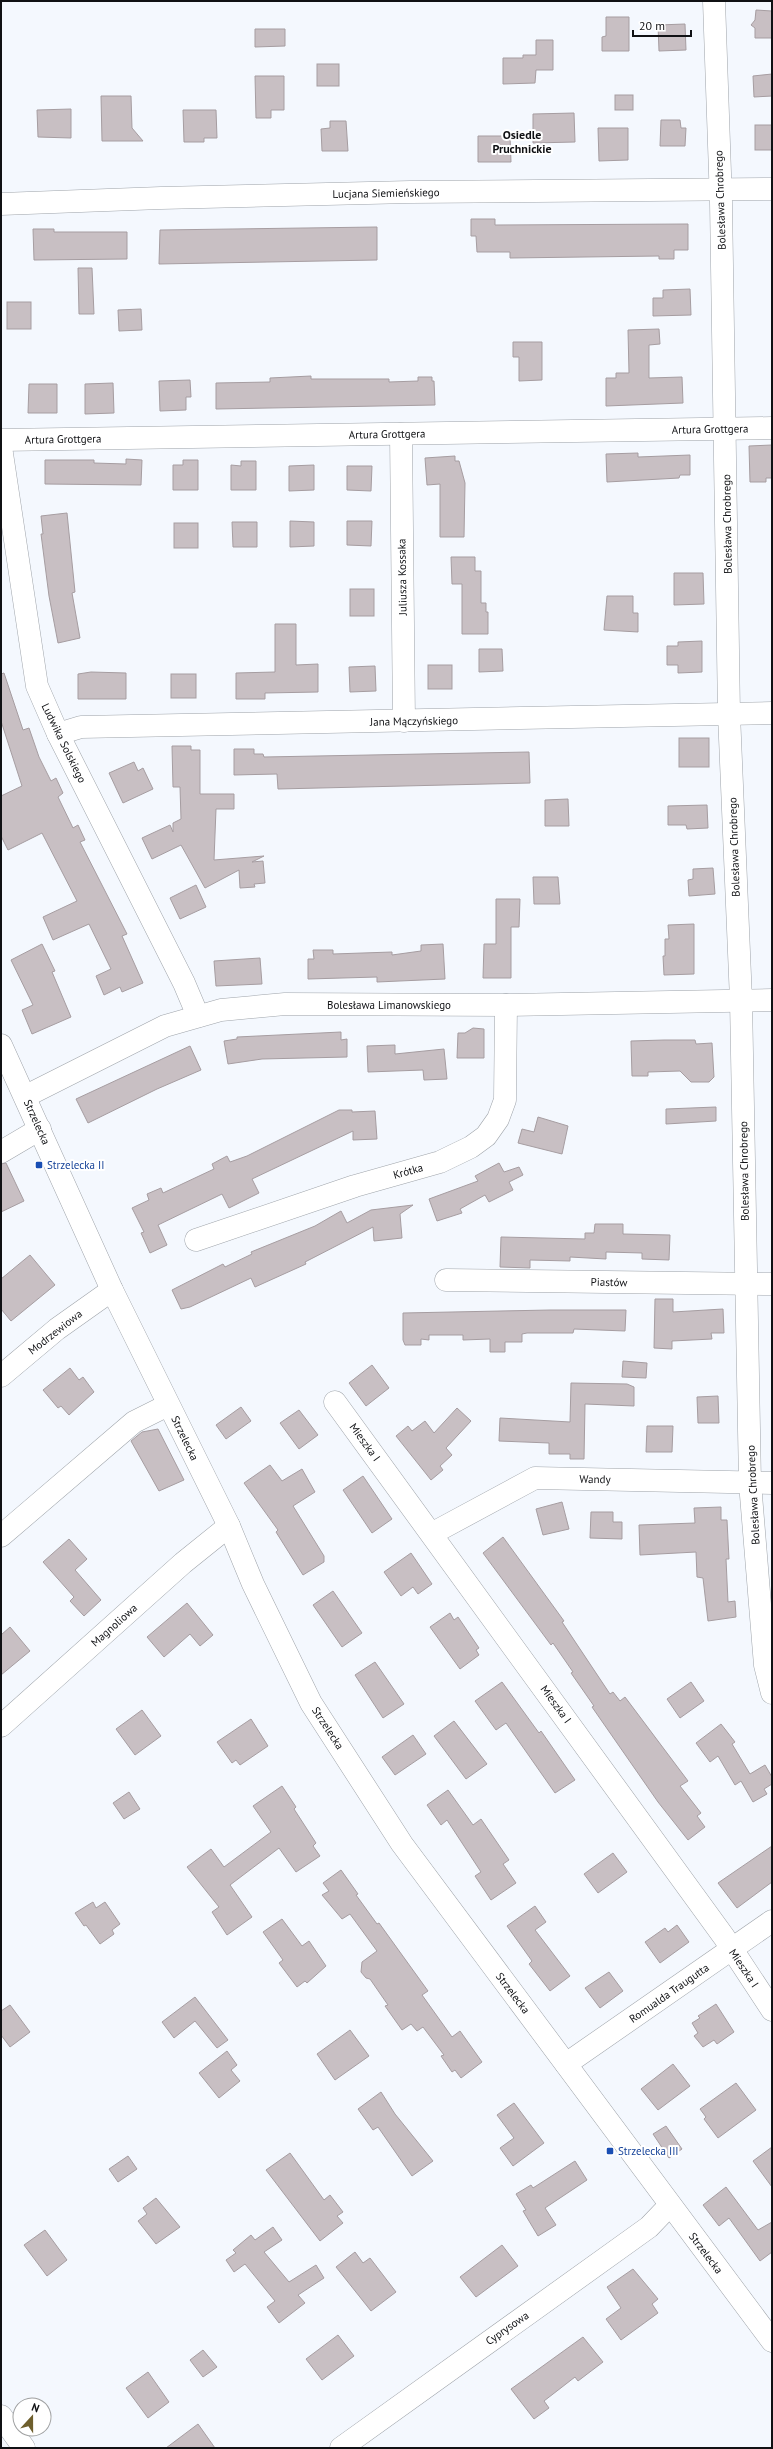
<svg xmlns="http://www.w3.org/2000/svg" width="773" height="2449" font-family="'PT Sans',sans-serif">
<rect width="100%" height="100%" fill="#f4f8fe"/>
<!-- building -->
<g fill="#c8bfc3" stroke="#a69da1">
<path d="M756,10L772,11V38H755V28L751,25L755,20Z"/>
<path d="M606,17H629V51H602V37L606,36Z"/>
<path d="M685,24L686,50L659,51L658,25Z"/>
<path d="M255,29H285V46L255,47Z"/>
<path d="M536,40H553V70H536L535,83L503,84V58H523V55H536Z"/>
<rect x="317" y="64" width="22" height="22"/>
<path d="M772,74V96L754,97L753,76Z"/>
<path d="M255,76H284V110H271V118H256Z"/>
<rect x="615" y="95" width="18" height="15"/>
<path d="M101,96H131L132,128L143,141H102Z"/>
<path d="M71,109V138L38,137L37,110Z"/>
<path d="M183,110H216L217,138H204V142H184Z"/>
<path d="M574,113L575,142L533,143V114Z"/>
<path d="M661,120H680L681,128H686L685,146H660Z"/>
<path d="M330,121H346L348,151H322L321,129L330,128Z"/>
<rect x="755" y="125" width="17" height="25"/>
<path d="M598,128H628V160L599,161Z"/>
<path d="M478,136H510L511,162H478Z"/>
<path d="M471,219H495V225L688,224V250H674V259H659V256L510,258V252H477L476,236H471Z"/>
<path d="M377,227V260L159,264L160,230Z"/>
<path d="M33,229H54V232H127V259L34,260Z"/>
<path d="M78,268H92L94,314H79Z"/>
<path d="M690,289L691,315L653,316V298H663V290Z"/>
<rect x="7" y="302" width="24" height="27"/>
<path d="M141,309L142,330L119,331L118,310Z"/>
<path d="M659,329L660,344L649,345V378L682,377L683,403L606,406V378H616V373H629L628,330Z"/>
<path d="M513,342H542V380L519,381V357H513Z"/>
<path d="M311,376V379H389V382L418,381V377H432V381H434L435,405L216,409V383L270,382V378Z"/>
<path d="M190,380L191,397H186V410L160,411L159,381Z"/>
<path d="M113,383L114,413L85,414V384Z"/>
<path d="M29,384H57V413H28Z"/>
<path d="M772,445V478H766V482H750L749,446Z"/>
<path d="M638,453V457L690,455V475H680L679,478L607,482L606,454Z"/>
<path d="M455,456V461H459L465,483L464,537H440V484L427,485L425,458Z"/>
<path d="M126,459L142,460L141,485L45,484V460H94V463L126,464Z"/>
<path d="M183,460H198V490H173V465H183Z"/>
<path d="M241,461H256V490H231V465L241,466Z"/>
<path d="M314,465V490L289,491V466Z"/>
<path d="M347,466H372L371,491L347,490Z"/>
<path d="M67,513L75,592L72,593L80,638L58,643L49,596L41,534H43L41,516Z"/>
<path d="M290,521L314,522V546L290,547Z"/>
<path d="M347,521H372L371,546L347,545Z"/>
<path d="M232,522H257V547H233Z"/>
<rect x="174" y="523" width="24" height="25"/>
<path d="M451,557H475V571H481V603H486V612H488V634H462V584H452Z"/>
<path d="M674,573H703L704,604L674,605Z"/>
<rect x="350" y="589" width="24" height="27"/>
<path d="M607,596H633V613H638V632L604,630Z"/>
<path d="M275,624H296V665L318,664V692L265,693V699H236V673L275,672Z"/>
<path d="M702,641V672L678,673V665H667V646H678V642Z"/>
<path d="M479,649H502L503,671L479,672Z"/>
<rect x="428" y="665" width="24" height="24"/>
<path d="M375,666L376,691L350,692L349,667Z"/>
<path d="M91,672L126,673V699H78V674Z"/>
<path d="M4,673L23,730L29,728L39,757L51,781L56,778L63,793L58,797L73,828L78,825L85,840L80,842L127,934L122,936L143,983L122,992L120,987L104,995L96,976L111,969L89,924L53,940L43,917L77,901L42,833L8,850L1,836V796L22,786L1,721V674Z"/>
<rect x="171" y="674" width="25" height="24"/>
<rect x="679" y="738" width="30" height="29"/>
<path d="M172,746H191V750H200V794H234V809H216L214,860L264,856L252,862L263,861L265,883L254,884L255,887L240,888L239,870L205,888L181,845L152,859L142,838L170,825L173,832V823L181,819L180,787H173Z"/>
<path d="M234,749H254V754H263L264,757L529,752L530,783L278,789L277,774L234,775Z"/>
<path d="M134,762L138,771L143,768L153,789L123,803L109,773Z"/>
<path d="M568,799L569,826H545V800Z"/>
<path d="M707,805L708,828L687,829L686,825H668V806Z"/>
<path d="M713,868L715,894L689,896L688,880L693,879V869Z"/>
<path d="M533,877H558L560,904H534Z"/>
<path d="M196,885L206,907L180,919L170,898Z"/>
<path d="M496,899H520L519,927H511V978H483L484,944H496Z"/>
<path d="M694,924V974L664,975L663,956H665V939H669L668,925Z"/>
<path d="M42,944L55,971L52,972L71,1017L32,1034L22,1010L33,1005L11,960Z"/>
<path d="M443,944L445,979L377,982V977L308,979V959H314L313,950H333V954L392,952V955L421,951V945Z"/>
<path d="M260,958L262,984L216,986L214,961Z"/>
<path d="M473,1028L484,1029V1058H457L458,1033H465Z"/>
<path d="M341,1032V1040L347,1039V1057L262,1059L228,1064L224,1041L237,1039V1037Z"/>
<path d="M664,1040H695L696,1044L712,1043L714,1077L709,1082H691L680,1071L648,1072V1076H632L631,1041Z"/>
<path d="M395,1045V1054L444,1049L447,1079L424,1080L423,1070L368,1072L367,1046Z"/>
<path d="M190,1046L201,1070L157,1089L88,1123L76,1099Z"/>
<path d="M716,1107V1121L666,1124V1109Z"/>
<path d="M339,1110H352V1112L375,1111L377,1139L353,1140V1131L252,1179L259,1193L229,1208L222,1194L158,1225L167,1245L150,1253L141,1233L144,1232L132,1208L149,1200L147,1194L161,1188L163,1193L214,1169L212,1164L227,1156L230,1162L247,1156Z"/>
<path d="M538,1117L568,1126L562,1154L518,1143L522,1129L534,1132Z"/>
<path d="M6,1163L24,1201L1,1212V1164Z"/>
<path d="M499,1163L504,1172L519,1167L523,1175L509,1182L513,1190L489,1202L485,1195L460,1209L462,1213L437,1221L429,1199L478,1181L475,1176Z"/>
<path d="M413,1205L400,1214L402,1238L374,1241L373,1227L305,1262L306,1264L255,1287L251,1278L190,1307L181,1309L172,1290L223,1264L225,1267L252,1254L251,1252L315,1226L341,1211L347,1223L371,1210Z"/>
<path d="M595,1224H623V1234L670,1235L669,1260L642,1259V1253L606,1252V1259L570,1257V1261L530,1260V1268L500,1267L501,1237L585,1239V1233H594Z"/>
<path d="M30,1255L55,1285L11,1321L1,1309V1279Z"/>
<path d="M655,1299H673V1312L723,1309L724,1333H711L712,1339L672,1341V1349L654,1348Z"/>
<path d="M550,1310H626L625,1331L574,1329L573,1333H527L522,1334V1342H505V1352H490V1339L463,1340V1335H429V1340L421,1339V1345H405L403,1340V1313Z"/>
<path d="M623,1361L647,1363L646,1378L622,1377Z"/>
<path d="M372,1365L389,1388L366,1406L349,1383Z"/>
<path d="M70,1368L79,1380L83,1377L94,1392L69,1415L61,1406L58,1408L43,1390Z"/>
<path d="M571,1383L627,1384L634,1387V1406L585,1404L584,1459H570V1454H549V1443L499,1441L500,1418L570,1422Z"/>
<path d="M718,1396L719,1423H698L697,1397Z"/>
<path d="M241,1407L251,1421L226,1439L216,1425Z"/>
<path d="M457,1408L471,1421L446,1448L452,1455L440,1466L443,1470L431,1480L396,1436L408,1426L412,1431L425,1421L434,1433Z"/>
<path d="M299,1410L318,1435L299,1449L280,1423Z"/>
<path d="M647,1426H673L672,1452H646Z"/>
<path d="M158,1429L184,1480L159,1491L131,1441L142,1432Z"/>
<path d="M270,1465L282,1481L302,1469L315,1492L293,1506L324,1556V1562L303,1575L276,1532L278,1530L244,1483Z"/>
<path d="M363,1476L392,1519L372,1533L343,1490Z"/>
<path d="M562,1502L569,1529L543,1535L536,1509Z"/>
<path d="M721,1507V1520H727L729,1559H726L728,1602L735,1601L736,1617L708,1621L703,1578L697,1577L696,1552L640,1555L639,1525L695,1523L694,1508Z"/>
<path d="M591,1512H613V1522H622V1539L590,1538Z"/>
<path d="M503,1537L564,1621L562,1622L610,1694L613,1692L620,1701L625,1697L688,1781L680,1786L701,1813L697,1816L705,1827L688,1840L658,1802L592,1707L594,1706L571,1673L573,1672L553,1643L551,1645L483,1553Z"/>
<path d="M69,1539L87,1559L75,1570L101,1600L84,1616L70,1601L74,1597L43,1562Z"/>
<path d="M411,1553L432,1584L418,1594L413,1587L401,1596L384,1572Z"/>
<path d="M333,1591L362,1633L342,1647L313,1605Z"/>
<path d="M187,1603L213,1635L200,1646L190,1634L164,1657L147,1637Z"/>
<path d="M450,1613L454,1620L458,1617L479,1648L476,1650L479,1655L460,1669L430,1627Z"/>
<path d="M10,1627L30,1651L1,1675V1635Z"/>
<path d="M375,1662L404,1704L383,1718L355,1675Z"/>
<path d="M502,1682L539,1733L541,1731L575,1780L555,1793L506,1723L496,1730L475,1701Z"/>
<path d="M691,1682L704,1701L680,1718L667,1699Z"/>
<path d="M142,1710L161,1736L135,1755L116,1729Z"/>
<path d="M251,1719L268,1746L240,1765L236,1760L232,1763L217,1742Z"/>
<path d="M454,1721L487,1764L466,1779L434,1736Z"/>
<path d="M721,1724L735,1742L732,1744L750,1774L765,1765L772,1777V1784L764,1789L767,1794L753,1802L741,1781L735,1785L718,1756L710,1762L696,1743Z"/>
<path d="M413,1735L426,1754L395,1775L382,1757Z"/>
<path d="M282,1786L296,1807L294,1809L316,1843L313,1846L320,1856L296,1872L279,1848L230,1885L252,1917L227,1935L212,1912L219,1907L187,1867L211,1849L224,1867L271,1832L253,1806Z"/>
<path d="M448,1790L473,1825L481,1819L509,1860L503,1864L516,1883L491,1900L475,1876L481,1872L447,1820L441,1825L427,1805Z"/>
<path d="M129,1792L140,1809L124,1819L113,1803Z"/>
<path d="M772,1846V1882L737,1908L718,1883Z"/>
<path d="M613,1853L627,1872L598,1893L584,1874Z"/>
<path d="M341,1870L358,1894L356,1895L377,1924L379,1923L428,1991L422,1995L452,2037L460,2031L482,2062L461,2078L455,2070L452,2072L441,2056L444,2055L423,2027L417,2031L411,2024L402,2030L385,2006L388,2005L370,1979L366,1978L361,1972L362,1962L377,1951L350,1914L342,1919L322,1895L329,1891L323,1883Z"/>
<path d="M93,1902L96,1908L105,1902L120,1924L112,1930L114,1934L100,1944L86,1925L84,1926L75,1913Z"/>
<path d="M535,1906L546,1922L535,1930L570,1976L550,1991L529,1964L532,1961L507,1926Z"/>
<path d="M282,1919L302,1946L309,1941L326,1966L307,1983L305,1981L297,1987L279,1963L283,1960L263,1932Z"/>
<path d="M677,1925L689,1942L660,1963L645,1942L665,1928L668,1932Z"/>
<path d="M609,1972L623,1991L600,2008L585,1988Z"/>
<path d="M195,1997L228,2040L217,2048L195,2021L174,2038L162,2022Z"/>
<path d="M716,2004L734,2032L717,2044L714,2040L703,2047L694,2036L698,2033L692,2023L700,2018L698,2016Z"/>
<path d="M10,2005L30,2032L10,2047L1,2035V2011Z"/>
<path d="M350,2030L369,2056L335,2080L317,2054Z"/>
<path d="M227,2051L237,2065L231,2070L240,2081L219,2098L199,2073Z"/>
<path d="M673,2064L690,2086L658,2110L641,2089Z"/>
<path d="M736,2083L756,2110L718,2138L704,2119L706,2117L700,2109Z"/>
<path d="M381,2092L395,2114L433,2161L412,2176L378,2127L373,2130L358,2109Z"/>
<path d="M514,2103L544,2143L513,2166L500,2148L514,2138L497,2115Z"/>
<path d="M666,2126L682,2149L669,2158L653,2134Z"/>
<path d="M772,2147V2187L753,2161Z"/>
<path d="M290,2153L324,2200L330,2195L343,2212L337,2216L343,2223L320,2241L266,2170Z"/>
<path d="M128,2156L137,2169L118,2182L109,2169Z"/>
<path d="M575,2161L587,2180L545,2208L556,2225L538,2236L523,2211L526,2210L516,2194L531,2185L533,2188Z"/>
<path d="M726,2187L758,2230L772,2222V2252L760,2261L729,2218L719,2226L703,2205Z"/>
<path d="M156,2198L180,2227L156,2244L138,2221L147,2214L143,2208Z"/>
<path d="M273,2227L282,2240L264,2252L289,2282L316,2265L324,2278L298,2295L305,2303L279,2323L267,2307L275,2301L245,2264L234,2272L226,2260L236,2253L233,2250L251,2235L255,2240Z"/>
<path d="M45,2230L67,2260L47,2276L24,2245Z"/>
<path d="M502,2245L518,2266L476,2297L460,2277Z"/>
<path d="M355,2252L363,2263L370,2258L396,2292L371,2311L336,2267Z"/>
<path d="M633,2269L658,2299L652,2304L658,2313L621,2340L606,2319L621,2308L607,2287Z"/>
<path d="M338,2335L354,2356L322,2380L306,2359Z"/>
<path d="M583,2337L603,2362L578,2381L575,2377L544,2401L549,2408L534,2419L511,2389Z"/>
<path d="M203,2350L217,2367L203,2377L190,2360Z"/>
<path d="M148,2372L169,2402L148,2418L126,2388Z"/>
<path d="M198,2424L215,2448H166Z"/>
</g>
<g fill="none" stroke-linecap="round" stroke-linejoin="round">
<defs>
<g id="minor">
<path d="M714,1L721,202L729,714L741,1000L750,1483L765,1665L772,1693"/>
<path d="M1,204L161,198L410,192L772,189"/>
<path d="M401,434L404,721"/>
<path d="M1,440L772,428"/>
<path d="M1,447L37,686L58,734L184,983L198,1016"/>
<path d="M58,734L81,727L772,713"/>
<path d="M1,1045L112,1290L229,1526L253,1584L311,1703L402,1844L772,2341"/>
<path d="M26,1096L165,1026L221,1010L285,1004L506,1005L772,1000"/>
<path d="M1,1152L40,1129"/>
<path d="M196,1240L355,1186L440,1162L471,1147L486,1136L498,1119L505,1100L506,1005"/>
<path d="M446,1280L772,1284"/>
<path d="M1,1376L57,1329L112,1290"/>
<path d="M335,1402L724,1937L772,2010"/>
<path d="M433,1533L535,1478L772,1483"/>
<path d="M1,1536L134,1422L168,1405"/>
<path d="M1,1726L183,1563L229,1526"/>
<path d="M566,2064L772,1921"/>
<path d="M1,2416L24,2448"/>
<path d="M341,2448L649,2227L670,2205"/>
</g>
</defs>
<!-- minor casing -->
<use href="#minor" stroke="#9fa4aa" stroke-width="23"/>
<!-- minor -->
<use href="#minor" stroke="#fff" stroke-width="22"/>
</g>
<!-- markers -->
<g fill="#1a4fb4" stroke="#fff" stroke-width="1.5">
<rect x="35" y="1161" width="8" height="8" rx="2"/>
<rect x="606" y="2147" width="8" height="8" rx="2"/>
</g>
<g text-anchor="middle" stroke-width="4" stroke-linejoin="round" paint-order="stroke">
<!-- street labels -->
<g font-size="11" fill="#101114" stroke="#fff">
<text transform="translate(386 193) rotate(-1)" y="4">Lucjana Siemieńskiego</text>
<text transform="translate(720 200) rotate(-92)" y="4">Bolesława Chrobrego</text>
<text transform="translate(710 429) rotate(-1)" y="4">Artura Grottgera</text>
<text transform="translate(387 434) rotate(-1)" y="4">Artura Grottgera</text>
<text transform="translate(63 439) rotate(-1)" y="4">Artura Grottgera</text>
<text transform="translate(727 524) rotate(-91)" y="4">Bolesława Chrobrego</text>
<text transform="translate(402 577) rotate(-91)" y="4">Juliusza Kossaka</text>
<text transform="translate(414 721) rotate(-1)" y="4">Jana Mączyńskiego</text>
<text transform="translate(64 743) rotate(64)" y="4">Ludwika Solskiego</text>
<text transform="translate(734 847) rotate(-92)" y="4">Bolesława Chrobrego</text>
<text x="389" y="1009">Bolesława Limanowskiego</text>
<text transform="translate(37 1122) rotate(66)" y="4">Strzelecka</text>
<text transform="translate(408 1171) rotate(-16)" y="4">Krótka</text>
<text transform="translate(744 1171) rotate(-91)" y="4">Bolesława Chrobrego</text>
<text transform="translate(609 1282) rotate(1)" y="4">Piastów</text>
<text transform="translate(55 1332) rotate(-38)" y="4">Modrzewiowa</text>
<text transform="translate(185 1438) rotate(64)" y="4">Strzelecka</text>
<text transform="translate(365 1442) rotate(54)" y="4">Mieszka I</text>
<text transform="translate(595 1479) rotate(1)" y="4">Wandy</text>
<text transform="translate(753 1495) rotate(-93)" y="4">Bolesława Chrobrego</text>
<text transform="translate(114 1625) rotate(-42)" y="4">Magnoliowa</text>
<text transform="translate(556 1704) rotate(54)" y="4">Mieszka I</text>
<text transform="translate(328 1728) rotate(57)" y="4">Strzelecka</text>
<text transform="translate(744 1968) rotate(56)" y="4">Mieszka I</text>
<text transform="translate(513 1993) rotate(53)" y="4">Strzelecka</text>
<text transform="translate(669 1993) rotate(-35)" y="4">Romualda Traugutta</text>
<text transform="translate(706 2253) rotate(53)" y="4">Strzelecka</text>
<text transform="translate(507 2328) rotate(-35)" y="4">Cyprysowa</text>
</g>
<!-- transit labels -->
<g font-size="11" fill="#164399" stroke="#fff" text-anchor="start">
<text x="47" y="1169">Strzelecka II</text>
<text x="618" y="2155">Strzelecka III</text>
</g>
<!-- neighbourhood labels -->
<g font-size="12" font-weight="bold" fill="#101114" stroke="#fff">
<text x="522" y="139">Osiedle<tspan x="522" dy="14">Pruchnickie</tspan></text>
</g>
</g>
<!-- border -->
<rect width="773" height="2449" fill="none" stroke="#101114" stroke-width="4"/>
<!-- north arrow -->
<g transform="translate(32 2417) rotate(21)"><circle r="19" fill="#ffffff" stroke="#9fa0a1"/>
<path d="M0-3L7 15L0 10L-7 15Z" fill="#6e5f2d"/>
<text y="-6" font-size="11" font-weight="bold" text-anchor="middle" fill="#101114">N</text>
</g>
<!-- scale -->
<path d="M633 30v6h58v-6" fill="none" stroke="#101114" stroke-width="2"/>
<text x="639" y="30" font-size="12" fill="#101114" stroke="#ffffff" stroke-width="3" paint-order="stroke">20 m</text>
</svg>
